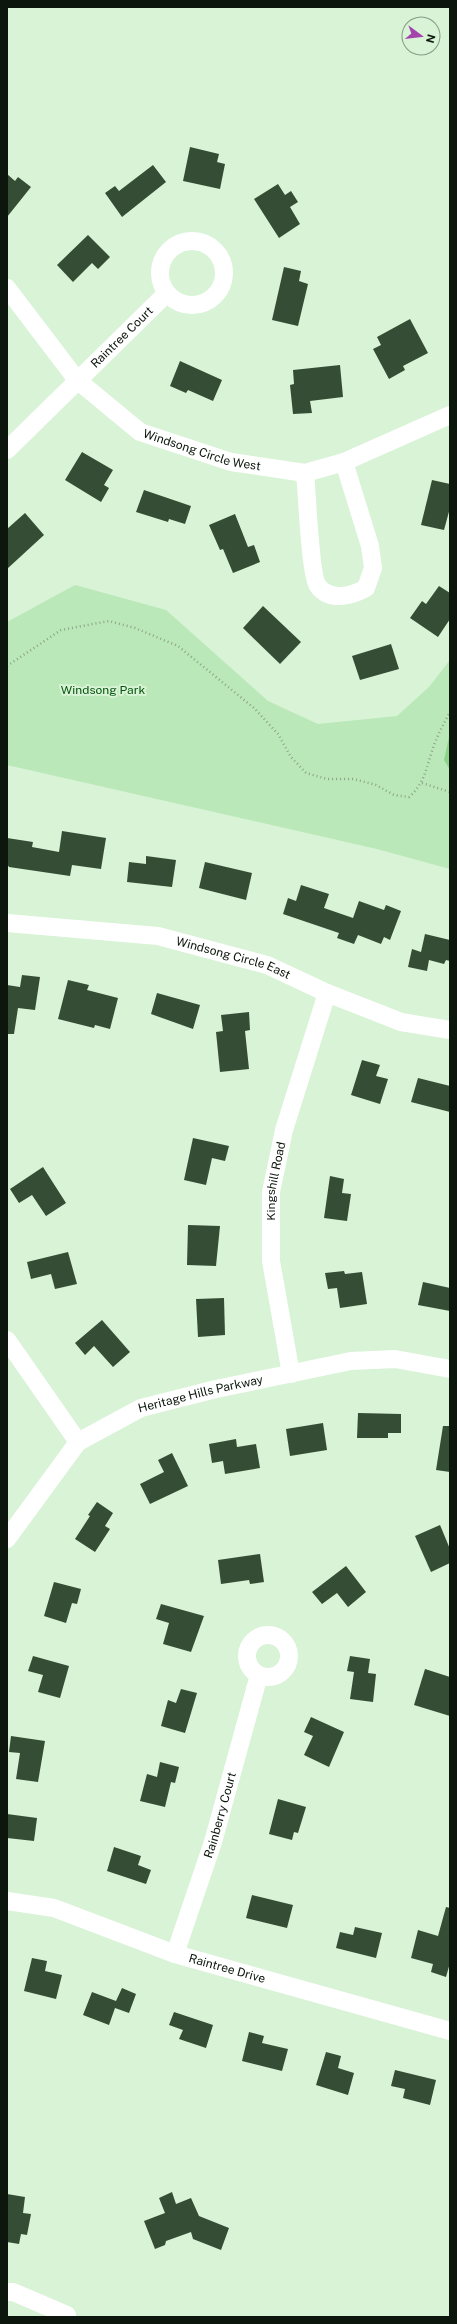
<svg xmlns="http://www.w3.org/2000/svg" width="457" height="2324" font-family="'Public Sans',sans-serif">
<rect width="100%" height="100%" fill="#d8f3d6"/>
<!-- green -->
<path fill="#bae8b8" d="M75,585L166,610L268,701L318,724L397,716L429,687L450,660V869L377,849L7,765V622Z"/>
<!-- water -->
<path fill="#8cd38b" d="M450,733V770L444,760Z"/>
<!-- building -->
<g fill="#364d35">
<path d="M190,147L219,154L217,162L225,164L220,189L183,181Z"/>
<path d="M153,165L166,182L122,217L105,193L115,186L119,191Z"/>
<path d="M7,174L15,181L18,177L31,187L7,217Z"/>
<path d="M278,184L285,195L291,191L298,202L290,207L300,224L279,238L254,199Z"/>
<path d="M88,235L110,257L98,269L92,263L73,282L57,265Z"/>
<path d="M284,267L301,271L299,281L308,284L298,326L272,320Z"/>
<path d="M410,319L428,353L403,366L405,370L389,379L373,349L381,345L377,337Z"/>
<path d="M180,361L222,380L213,401L188,390L186,393L170,386Z"/>
<path d="M340,365L343,397L310,401L312,413L293,414L290,385L294,384L293,370Z"/>
<path d="M82,452L113,470L104,485L109,488L101,502L65,480Z"/>
<path d="M432,480L450,484V508L444,530L421,525Z"/>
<path d="M144,490L191,506L185,524L169,519L168,522L136,512Z"/>
<path d="M25,513L44,535L7,569V529Z"/>
<path d="M235,514L248,547L254,545L260,562L233,573L223,549L220,550L209,525Z"/>
<path d="M439,586L450,593V619L438,637L410,618L422,601L426,604Z"/>
<path d="M263,606L301,642L280,664L243,628Z"/>
<path d="M391,644L399,669L360,680L352,656Z"/>
<path d="M62,831L106,838L101,869L72,865L70,876L9,867L7,864V838L33,842L32,847L59,852Z"/>
<path d="M146,856L176,860L172,887L127,882L129,862L146,864Z"/>
<path d="M205,862L252,873L246,900L199,888Z"/>
<path d="M301,885L329,894L324,908L353,918L359,901L384,910L386,905L401,911L390,940L384,937L381,944L358,935L354,944L337,938L339,933L283,914L288,898L296,901Z"/>
<path d="M425,934L450,940V961L446,960L444,964L429,960L427,971L408,967L412,949L421,952Z"/>
<path d="M22,975L40,977L35,1010L18,1008L14,1034H7V985L20,987Z"/>
<path d="M68,980L89,985L87,990L118,998L110,1029L95,1025L94,1028L58,1019Z"/>
<path d="M157,993L200,1005L193,1029L151,1014Z"/>
<path d="M249,1012L250,1030L245,1031L249,1069L220,1072L216,1032L223,1031L221,1015Z"/>
<path d="M362,1060L380,1065L376,1076L388,1079L380,1104L351,1095Z"/>
<path d="M418,1078L450,1086V1112L411,1102Z"/>
<path d="M193,1138L229,1146L225,1161L212,1158L206,1185L184,1180Z"/>
<path d="M43,1167L66,1203L46,1216L32,1195L19,1203L10,1189Z"/>
<path d="M330,1176L344,1179L342,1193L351,1194L347,1221L324,1218Z"/>
<path d="M188,1225L220,1226L216,1266L187,1265Z"/>
<path d="M68,1252L77,1284L55,1289L51,1274L31,1279L27,1262Z"/>
<path d="M344,1271L345,1274L362,1272L367,1304L340,1308L337,1288L328,1289L325,1273Z"/>
<path d="M423,1282L450,1288V1311L418,1305Z"/>
<path d="M224,1298L225,1335L198,1337L196,1299Z"/>
<path d="M102,1320L130,1352L113,1367L94,1346L85,1355L75,1343Z"/>
<path d="M358,1413L401,1414V1433H388V1438H357Z"/>
<path d="M323,1423L327,1450L290,1456L286,1429Z"/>
<path d="M443,1426H450V1472L436,1470Z"/>
<path d="M236,1439L237,1447L256,1444L260,1468L225,1474L223,1461L212,1463L209,1444Z"/>
<path d="M172,1453L188,1486L150,1504L140,1484L164,1472L158,1460Z"/>
<path d="M97,1502L113,1513L105,1526L110,1529L95,1552L75,1539L90,1516L88,1515Z"/>
<path d="M440,1525L450,1549V1563L431,1572L415,1536Z"/>
<path d="M260,1554L264,1582L250,1584L249,1580L221,1584L218,1560Z"/>
<path d="M346,1566L366,1592L348,1607L337,1593L322,1604L312,1592Z"/>
<path d="M54,1582L81,1589L77,1604L72,1603L66,1623L44,1616Z"/>
<path d="M161,1604L204,1616L191,1652L163,1644L169,1623L156,1619Z"/>
<path d="M33,1656L69,1666L60,1698L38,1692L43,1675L28,1671Z"/>
<path d="M350,1656L370,1659L368,1673L376,1674L373,1702L350,1699L354,1672L347,1671Z"/>
<path d="M425,1669L450,1677V1716L414,1705Z"/>
<path d="M181,1689L197,1693L185,1733L161,1726L168,1700L176,1703Z"/>
<path d="M311,1717L344,1732L329,1767L304,1755L313,1736L304,1732Z"/>
<path d="M11,1736L45,1741L38,1782L16,1779L20,1753L9,1752Z"/>
<path d="M160,1762L179,1767L175,1783L171,1782L165,1807L140,1801L147,1774L157,1777Z"/>
<path d="M278,1799L306,1807L298,1833L294,1832L292,1840L269,1834Z"/>
<path d="M7,1814L37,1818L34,1841L7,1838Z"/>
<path d="M114,1847L141,1856L138,1865L151,1870L146,1884L107,1871Z"/>
<path d="M252,1895L293,1905L287,1928L246,1918Z"/>
<path d="M446,1907L450,1908V1963L446,1977L431,1972L433,1964L411,1958L418,1930L438,1936Z"/>
<path d="M355,1927L382,1933L376,1958L336,1948L340,1932L353,1935Z"/>
<path d="M32,1958L47,1961L45,1971L62,1975L56,1999L24,1991Z"/>
<path d="M122,1988L136,1994L129,2013L115,2008L109,2025L83,2015L92,1992L116,2001Z"/>
<path d="M174,2012L213,2025L206,2048L179,2039L183,2030L169,2025Z"/>
<path d="M249,2032L264,2036L262,2043L288,2049L282,2071L242,2061Z"/>
<path d="M326,2052L341,2056L338,2068L354,2073L348,2095L316,2085Z"/>
<path d="M395,2070L436,2080L430,2105L403,2098L405,2089L391,2086Z"/>
<path d="M172,2192L176,2204L191,2198L199,2216L229,2228L221,2250L193,2239L191,2232L166,2241L165,2245L155,2249L144,2221L165,2213L159,2198Z"/>
<path d="M7,2194L25,2197L23,2213L31,2214L27,2235L21,2234L19,2244L7,2242Z"/>
</g>
<g fill="none" stroke-linecap="round" stroke-linejoin="round">
<!-- path -->
<g stroke="#8ea38d" stroke-width="2.5" stroke-dasharray="1 3" stroke-linecap="butt">
<path d="M7,666L61,630L109,621L135,628L178,646L254,708L278,734L291,757L306,773L327,779H353L376,785L394,795L409,797C424,784 426,769 432,751C436,738 443,725 450,712"/>
<path d="M422,783L450,792"/>
</g>
<!-- minor -->
<g stroke="#fff" stroke-width="18">
<circle cx="192" cy="273" r="32"/>
<path id="s1" d="M7,288L77,380L140,432L231,462L305,473L344,462L450,415"/>
<path id="s2" d="M7,450L167,293"/>
<path d="M305,473C307,491 310,576 318,586C330,602 352,596 366,588L373,568L370,546L344,462"/>
<path id="s3" d="M7,923L158,936L267,965L327,993L401,1022L450,1030"/>
<path d="M7,1340L78,1442"/>
<path id="s4" d="M291,1374L271,1261V1192L284,1130L327,993"/>
<path id="s5" d="M7,1539L78,1442L141,1408L216,1389L351,1361L395,1359L450,1369"/>
<circle cx="268" cy="1656" r="21"/>
<path id="s6" d="M7,1901L54,1908L175,1954L450,2031"/>
<path id="s7" d="M175,1954L213,1842L259,1675"/>
<path d="M7,2292H13L67,2315"/>
</g>
</g>
<g text-anchor="middle" stroke-width="4" stroke-linejoin="round" paint-order="stroke">
<!-- street labels -->
<g font-size="12" fill="#0c160c" stroke="#d8f3d6">
<text dy="4" stroke="none"><textPath href="#s2" startOffset="161">Raintree Court</textPath></text>
<text dy="4" stroke="none"><textPath href="#s1" startOffset="262">Windsong Circle West</textPath></text>
<text dy="4" stroke="none"><textPath href="#s3" startOffset="230">Windsong Circle East</textPath></text>
<text dy="4" stroke="none"><textPath href="#s4" startOffset="195">Kingshill Road</textPath></text>
<text dy="4" stroke="none"><textPath href="#s5" startOffset="253">Heritage Hills Parkway</textPath></text>
<text dy="4" stroke="none"><textPath href="#s7" startOffset="146">Rainberry Court</textPath></text>
<text dy="4" stroke="none"><textPath href="#s6" startOffset="231">Raintree Drive</textPath></text>
</g>
<!-- park labels -->
<g font-size="12" fill="#05530e" stroke="#d8f3d6">
<text x="103" y="694">Windsong Park</text>
</g>
</g>
<!-- border -->
<rect width="457" height="2324" fill="none" stroke="#0c160c" stroke-width="16"/>
<!-- north arrow -->
<g transform="translate(421 36) rotate(105)"><circle r="19" fill="#d8f3d6" stroke="#869b85"/>
<path d="M0-3L7 15L0 10L-7 15Z" fill="#a445ad"/>
<text y="-6" font-size="11" font-weight="bold" text-anchor="middle" fill="#0c160c">N</text>
</g>
</svg>
